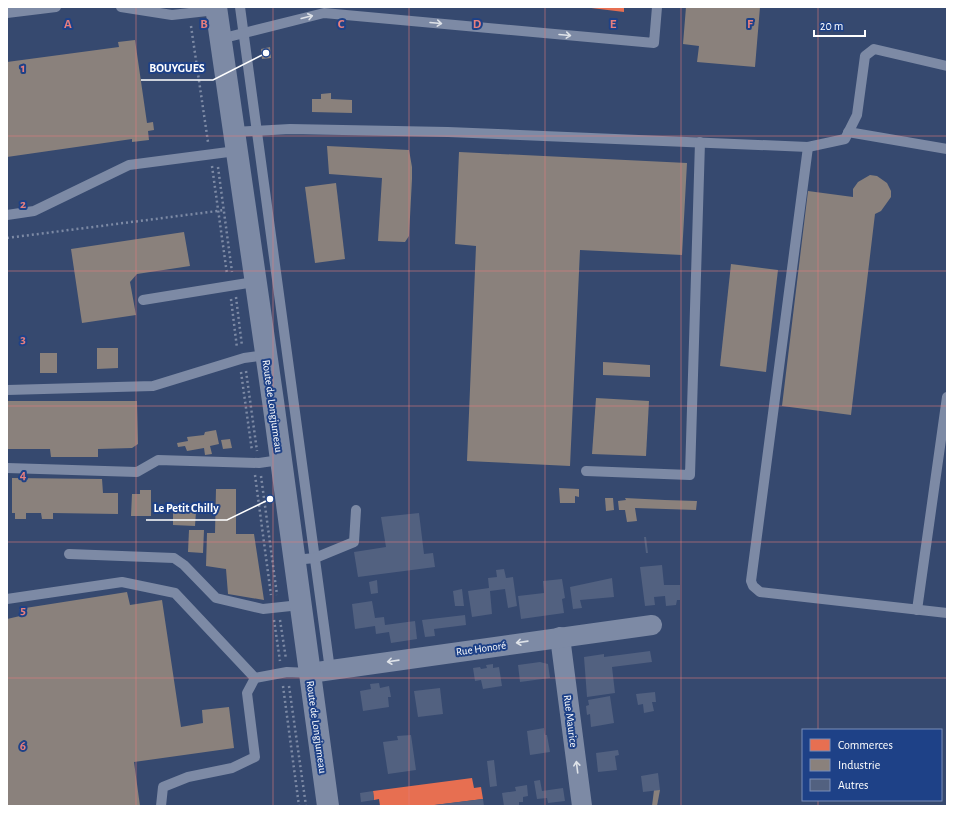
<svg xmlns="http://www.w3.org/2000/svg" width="954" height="813" font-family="'Alegreya Sans',sans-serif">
<rect width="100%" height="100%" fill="#36496f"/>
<!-- shops -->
<g fill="#e76f51">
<path d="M583,7H624V12Z"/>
<path d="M472,778L474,788L481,787L483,799L427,806H380L379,799L374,800L373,791Z"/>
</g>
<!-- industry -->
<g fill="#8a817c">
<path d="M686,7H760L755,67L697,62L699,46L683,44Z"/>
<path d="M135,40L147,123L153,122L154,130L148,131L149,140L132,142V139L7,157V62L119,47L118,42Z"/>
<path d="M270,47L271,58L262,59L261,49Z"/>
<path d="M331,93V99L352,100V113L312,112V99H321V94Z"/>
<path d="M327,146L409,150L412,167V179L409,236L405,242L378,241L382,178L329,174Z"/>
<path d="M459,152L687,163L682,255L580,250L570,466L467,461L476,246L455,244Z"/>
<path d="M870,175L877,176L887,183L891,191V197L881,211L875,214L851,415L782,406L808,191L853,197V189L858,182Z"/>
<path d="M336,183L345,259L315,263L305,187Z"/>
<path d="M184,232L190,266L137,274L130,282L136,315L82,323L71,249Z"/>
<path d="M731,264L778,270L766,372L720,366Z"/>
<path d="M97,348H118V368L97,369Z"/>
<rect x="40" y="353" width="17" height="20"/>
<path d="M603,362L650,365V377L603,375Z"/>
<path d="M596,398L649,401L646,456L592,454Z"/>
<path d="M7,401H137L138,444L132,448L98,449V457H51L50,449H7Z"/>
<path d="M216,430L219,444L210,446L212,454L205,455L204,448L187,451L185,446L178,447L177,443L188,441L187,437L204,435L205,432Z"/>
<path d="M230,439L232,448L223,449L221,440Z"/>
<path d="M12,478L102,479L103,493H118V514L53,513V519H42L41,513H26V519H15V513H12Z"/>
<path d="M559,488L579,489V497L575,496V503H560Z"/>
<path d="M216,489H236V534H254L264,600L228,594L226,569L206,566L207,533H215Z"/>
<path d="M140,490H151V516H131L132,494H140Z"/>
<path d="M605,498H613L614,510L606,511Z"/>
<path d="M625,498L665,500L697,501L696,510L635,508L637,521L627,522L625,510H619L618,501L626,500Z"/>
<path d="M173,504H189V512H196L195,526L173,525Z"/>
<path d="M189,530H204L203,553L188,552Z"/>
<path d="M127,592L130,605L162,600L181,727L203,723L202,710L229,707L234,748L134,762L140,806H7V619L20,616L19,609Z"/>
<path d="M654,790H660L657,806H652Z"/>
</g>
<!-- building -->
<g fill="#526180">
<path d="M419,513L424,554L433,553L435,567L358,577L354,552L386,547L381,517Z"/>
<path d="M644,537H646L648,553H646Z"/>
<path d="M662,565L664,585H680V600H677L676,605L666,606L665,596L654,597L655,605L645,606L640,567Z"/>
<path d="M504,569L506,578L513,577L517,606L508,608L505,589L490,591L492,614L472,617L468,591L489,588L488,578L497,577L496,570Z"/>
<path d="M612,578L614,597L580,600L582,608L573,609L570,587Z"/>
<path d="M562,579L565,598L562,599L564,613L521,619L518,596L544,593L543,581Z"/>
<path d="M377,580L378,593L371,594L369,582Z"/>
<path d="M462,589L464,606H455L453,591Z"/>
<path d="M372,601L375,618L384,617L385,625L415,621L417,639L391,643L389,632L376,634L375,626L355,629L352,604Z"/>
<path d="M465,615L466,625L434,629L435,636L425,637L422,620Z"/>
<path d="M650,651L652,662L612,667L615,693L587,697L584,657L604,654V657Z"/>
<path d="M540,662L548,664L550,678L520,682L518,665Z"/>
<path d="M493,664V668L499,667L502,686L483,689L481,680L475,681L473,668L480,667L481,669L487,668L486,665Z"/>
<path d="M379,683L380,688L389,686L391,697H388L389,707L363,711L360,691L371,689L370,684Z"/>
<path d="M440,688L443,714L418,717L414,691Z"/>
<path d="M655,692L656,702H652L654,711L644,713L643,704L638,705L636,694Z"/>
<path d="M610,696L614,723L591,727L590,714L587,715L586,706L589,705L588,700Z"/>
<path d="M544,728L545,735H547L550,752L530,755L527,731Z"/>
<path d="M411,735L416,770L388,774L383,742L398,740L397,736Z"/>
<path d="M618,750L619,755L615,756L617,770L598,772L596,753Z"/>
<path d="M494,760L497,786L490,787L487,761Z"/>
<path d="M658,773L660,790L643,792L641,776Z"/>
<path d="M540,780L542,791L563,788L565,801L548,803L547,798L537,799L534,781Z"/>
<path d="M527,785L528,796L523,797V802H519V806H504L502,793L516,791L515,787Z"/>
<path d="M373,791L374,800L361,802L360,793Z"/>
<path d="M483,799L484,806H434V805Z"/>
</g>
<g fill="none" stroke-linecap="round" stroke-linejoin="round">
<!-- path -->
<g stroke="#7d8aa5" stroke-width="2.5" stroke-dasharray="2 3" stroke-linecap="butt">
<path d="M191,26L208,142"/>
<path d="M212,166L227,274"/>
<path d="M218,167L232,272"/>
<path d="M7,238L225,210"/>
<path d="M236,297L242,346"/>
<path d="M231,299L237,348"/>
<path d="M246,371L257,451"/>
<path d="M241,372L252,451"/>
<path d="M255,475L271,595"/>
<path d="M261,476L277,595"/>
<path d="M274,620L280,661"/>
<path d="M280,620L286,659"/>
<path d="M283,686L299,806"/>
<path d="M289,686L306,806"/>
</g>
<!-- service -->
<g stroke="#7d8aa5" stroke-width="10">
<path d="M121,7L172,15L216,10"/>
<path d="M240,7L330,670"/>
<path d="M7,13L56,7"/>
<path d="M220,39L324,13L654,43L657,7"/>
<path d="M234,132L290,129L448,132L808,147L845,139L857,115L865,56L874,49L947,66"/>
<path d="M848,132L947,149"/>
<path d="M808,147L751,581L753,586L760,592L947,613"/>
<path d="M7,215L34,211L129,165L236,151"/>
<path d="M143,300L254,282"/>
<path d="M7,390L153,386L244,358L266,355"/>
<path d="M7,468L137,472L158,460L259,463L280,460"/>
<path d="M586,471L690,475L700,142"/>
<path d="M69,554L174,558L184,565L216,598L263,609L300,605"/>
<path d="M294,560L315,558L354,542L356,510"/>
<path d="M7,599L122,582L175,593L255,678"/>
<path d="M917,610L947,397"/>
<path d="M255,678L287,672L310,673"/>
<path d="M161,806L163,787L188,777L232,768L255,757L247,693L255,678"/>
</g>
<!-- minor -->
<g stroke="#7d8aa5" stroke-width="20">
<path d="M560,637L582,806"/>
<path d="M310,673L652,625"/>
</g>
<!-- tertiary -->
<path stroke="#7d8aa5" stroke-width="22" d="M216,7L273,401L328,806"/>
</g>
<!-- one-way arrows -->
<defs><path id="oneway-shaft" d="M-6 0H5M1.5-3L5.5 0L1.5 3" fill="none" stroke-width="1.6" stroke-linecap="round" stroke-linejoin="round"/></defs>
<g stroke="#dee2e8">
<use href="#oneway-shaft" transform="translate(307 17) rotate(-14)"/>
<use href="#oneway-shaft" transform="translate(436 23) rotate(5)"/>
<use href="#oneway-shaft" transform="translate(565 35) rotate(5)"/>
<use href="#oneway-shaft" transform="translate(522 642) rotate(172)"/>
<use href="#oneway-shaft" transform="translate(393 661) rotate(172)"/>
<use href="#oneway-shaft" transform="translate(577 767) rotate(-97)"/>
</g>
<!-- grid -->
<path fill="none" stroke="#e67e7e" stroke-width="1" stroke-opacity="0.55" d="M136,7V806M273,7V806M409,7V806M545,7V806M681,7V806M818,7V730M7,136H947M7,271H947M7,406H947M7,542H947M7,678H947M818,800V806"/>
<g text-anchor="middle" stroke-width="4" stroke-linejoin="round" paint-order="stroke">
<!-- street labels -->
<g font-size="11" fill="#fff" stroke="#1e4187">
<text transform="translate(273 406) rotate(82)" y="4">Route de Longjumeau</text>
<text transform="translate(481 648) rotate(-8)" y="4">Rue Honoré</text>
<text transform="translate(571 721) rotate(83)" y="4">Rue Maurice</text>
<text transform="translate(317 727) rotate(82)" y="4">Route de Longjumeau</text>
</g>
</g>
<g font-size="13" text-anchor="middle" font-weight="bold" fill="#e67e7e" stroke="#1e4187" stroke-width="4" stroke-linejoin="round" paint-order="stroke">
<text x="68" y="28">A</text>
<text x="204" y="28">B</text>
<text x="341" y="28">C</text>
<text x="477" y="28">D</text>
<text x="613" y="28">E</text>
<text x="750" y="28">F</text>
<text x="23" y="72">1</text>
<text x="23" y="208">2</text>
<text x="23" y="343">3</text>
<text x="23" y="479">4</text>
<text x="23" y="614">5</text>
<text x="23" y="750">6</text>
</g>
<!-- callouts -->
<path fill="none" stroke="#fff" stroke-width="1.5" d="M266 53L213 80H141M270 499L227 520H146"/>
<g fill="#fff" stroke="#1e4187" stroke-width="1.5">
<circle cx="266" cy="53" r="4"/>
<circle cx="270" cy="499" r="4"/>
</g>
<g font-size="12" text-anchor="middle" font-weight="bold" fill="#fff" stroke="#1e4187" stroke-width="4" stroke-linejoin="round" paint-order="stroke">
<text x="177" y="72">BOUYGUES</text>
<text x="186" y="512">Le Petit Chilly</text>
</g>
<!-- border -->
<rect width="954" height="813" fill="none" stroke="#ffffff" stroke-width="16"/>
<!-- legend -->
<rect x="802" y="729" width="140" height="72" fill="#1e4187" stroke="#788db7"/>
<rect x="810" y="739" width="20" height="12" fill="#e76f51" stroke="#788db7"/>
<text x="838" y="749" font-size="12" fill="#ffffff">Commerces</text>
<rect x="810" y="759" width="20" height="12" fill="#8a817c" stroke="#788db7"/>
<text x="838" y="769" font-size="12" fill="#ffffff">Industrie</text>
<rect x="810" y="779" width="20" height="12" fill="#526180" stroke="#788db7"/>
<text x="838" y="789" font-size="12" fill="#ffffff">Autres</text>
<!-- scale -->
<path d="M814 30v6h51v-6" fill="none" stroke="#ffffff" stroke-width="2"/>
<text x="820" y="30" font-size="12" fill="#ffffff" stroke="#1e4187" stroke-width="3" paint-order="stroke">20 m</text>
</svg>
